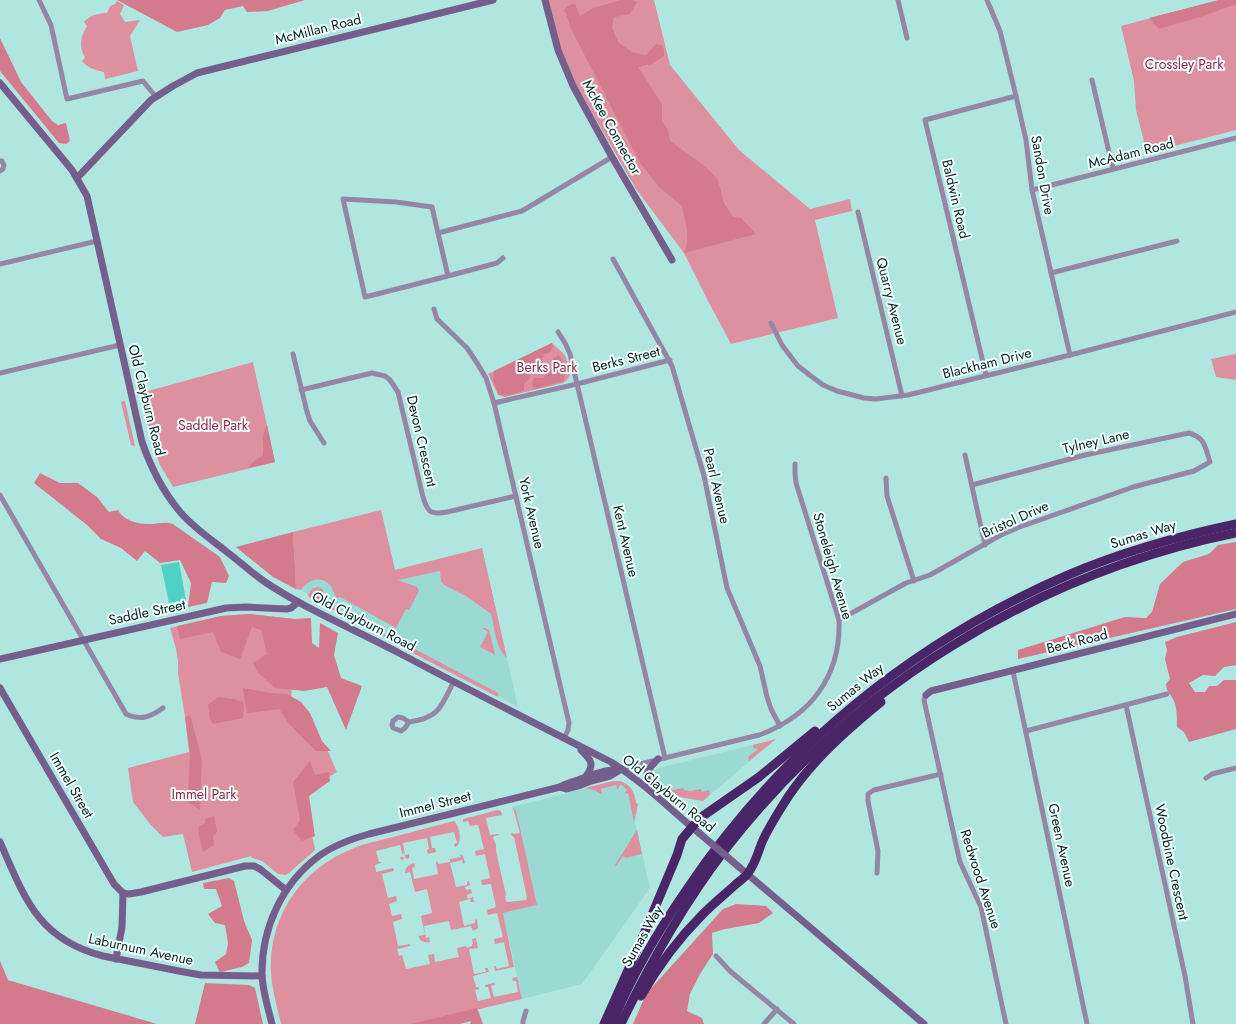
<svg xmlns="http://www.w3.org/2000/svg" width="1236" height="1024" font-family="Jost,sans-serif">
<rect width="100%" height="100%" fill="#afe7e0"/>
<!-- built -->
<g fill="#9adad2">
<path d="M381,510L395,570L482,548L518,707L447,671L322,604L309,597V595L300,589H296L273,577L236,547Z"/>
<path d="M776,739L703,801L667,795L655,786L652,781L653,773L655,770L659,768Z"/>
<path d="M614,781H621L629,786L633,791L636,803L638,804L635,822L650,888L582,984L522,999L503,913L537,905L516,815L512,807Z"/>
</g>
<!-- green -->
<g fill="#dd91a0">
<path d="M548,0H654L670,65L739,150L810,209L850,199L852,211L815,220L838,318L731,344L707,299L684,253L636,189L575,83L560,46Z"/>
<path d="M1219,0H1236V130L1147,153L1136,110L1134,81L1121,26Z"/>
<path d="M117,1L124,5L120,14L125,22L140,20L130,36L138,71L105,79L104,72C95,70 88,68 82,61L85,58C79,46 80,37 87,26L84,22C90,15 99,13 107,13L110,6L115,4Z"/>
<path d="M552,343L563,353L566,357L570,375L568,379L563,383L505,397L498,395L488,374Z"/>
<path d="M1236,354V380L1216,377L1211,359Z"/>
<path d="M253,362L275,462L173,487L160,465L154,449L141,393Z"/>
<path d="M125,401L135,446L131,445L121,402Z"/>
<path d="M381,510L395,570L482,548L507,658C495,647 495,629 491,614L466,596L444,585L441,581L440,571L398,580L417,587L419,591L409,610L406,609L396,628L340,597L337,598C334,594 333,588 329,584C319,575 307,581 301,590L296,589L293,532Z"/>
<path d="M317,587L322,589L329,603L336,609L399,642L397,644L309,597L308,595L312,589Z"/>
<path d="M250,614L294,619L291,705L326,747L337,772L303,793L315,849L314,851L289,873L286,875L278,874L262,861L252,858L251,856L192,872L183,834L163,837L150,824L133,802L128,768L189,752L185,717L178,673V661L176,649L170,628L221,616Z"/>
<path d="M482,628H485L489,630L495,655L480,647L488,632Z"/>
<path d="M407,645L498,693V697L405,649Z"/>
<path d="M776,739L749,761L748,757L758,749L753,748V745Z"/>
<path d="M614,781C628,780 635,791 636,803L638,804L634,822L628,793L624,794L627,790L621,784L617,790L616,785L601,789L602,793L601,794L594,790L585,788Z"/>
<path d="M670,785L672,790L683,788L684,790L690,791L701,789L702,792L709,790L710,794L703,801L667,795L665,794L667,788Z"/>
<path d="M513,808L515,809L517,815L537,905L503,913L514,967L495,971L494,966H496L497,969L509,966L504,942L495,944L494,939L503,937L497,913L488,915L487,910L496,907L491,884L482,885L481,880L490,878L485,854L476,856L475,851L484,849L478,825L470,826L468,821L463,822V819L498,810L501,811L502,815L486,818L490,835L498,834L499,835L494,836L493,838L496,845V851L506,895L505,896L506,901L508,902L526,900L527,898L526,893L514,837L512,836L511,833H513L514,834L520,833Z"/>
<path d="M454,821C460,826 463,844 455,847L454,844L457,843L454,832L430,837L432,848H435L436,852L428,854L427,850L429,849L427,838L403,843L405,855L409,854V858L406,859L404,853L402,854L404,859L401,860L400,857H403L400,845L376,851L379,862H381V863L375,865L376,872L393,868L394,871L382,874L388,898L396,896L397,901L389,904L392,916L401,914L402,919L393,922L398,946L410,944V946L397,949L399,956L402,955L406,969L430,964L428,955L434,954L435,962L459,957L457,948L466,946L467,948L472,946V944H473L472,939L476,938L478,948L469,949L474,974L486,972L485,968H488L489,972L473,976L476,987H479V989L475,990L478,1001L491,998L488,987H485V985L494,983L495,985L491,986L494,997L518,992L516,981H513L512,978L517,977L522,999L417,1024H281C277,1007 272,990 271,973C268,916 302,868 354,848C365,843 378,841 389,838C411,832 432,827 454,821Z"/>
<path d="M637,830L642,854L626,858L623,856L616,866L615,865Z"/>
<path d="M460,854L463,856L465,863L463,864L462,860L450,863L456,887L467,885V882L469,881L470,885L465,887L466,890L471,889L472,893L467,895L468,899L473,897L474,902H471L470,899L459,902L464,926L475,923V920L477,919L478,928L473,931L471,926L451,930L449,921L424,926L426,938L429,937L430,942C425,943 421,942 418,936L425,935L421,916L432,913L427,889L415,892L410,872L405,873C405,867 409,865 414,863L415,867L412,868L414,879L438,874L436,862L437,861L438,864L450,862V859L461,857Z"/>
</g>
<!-- forest -->
<g fill="#d47a8d">
<path d="M117,0H305L268,11L247,12L243,6L225,10L220,18L208,25L177,32Z"/>
<path d="M621,0H632L637,2L630,14L614,17L612,27L618,42L632,52L646,55L656,44L662,45L664,50V56L652,64L638,67L662,104V121L668,130L670,141L706,167L718,180L724,203L733,217L741,218L756,234L684,253C691,238 685,222 682,206L659,187L640,163L571,29L566,13L564,10L569,5L575,4L580,16L593,8Z"/>
<path d="M1219,0H1236V4L1203,16L1159,29L1149,18Z"/>
<path d="M0,38L21,82L52,121L58,125L66,123L70,141L66,144L59,143L0,71Z"/>
<path d="M552,343L553,347L549,353L544,354C542,361 538,365 536,372H529L530,378L524,384V390C518,394 506,396 499,395L493,381L494,371Z"/>
<path d="M559,355C564,364 565,372 564,381L534,389L532,384L534,378H543L551,369L553,358Z"/>
<path d="M267,425L275,462L248,468L253,462L263,455C264,444 261,435 267,425Z"/>
<path d="M40,473L60,483H78L97,497L109,512L118,510C123,520 137,524 148,524C157,524 164,521 173,524L220,557L229,576L226,583L212,582L207,603L188,607L191,583L180,560L160,563L145,551L137,561L121,548L101,539L87,525L34,483Z"/>
<path d="M293,532L296,589L273,577L236,547Z"/>
<path d="M1236,542V609L1018,659V650L1125,617L1146,618L1152,612L1160,584L1183,562L1209,554L1218,545Z"/>
<path d="M250,614L294,619L311,618L312,643L319,648L320,623L338,633L334,655L341,678L362,686L346,730L327,687L304,691L275,688L258,673L253,663L267,654L261,630L252,627L240,659L221,652L213,632L180,639L177,626L221,616Z"/>
<path d="M1236,622V665L1224,667L1215,676L1203,675L1189,683L1195,692H1205L1209,686H1217L1224,680H1236V729L1189,742L1184,732L1177,727C1177,722 1177,709 1175,704C1173,696 1166,692 1166,684L1170,679L1165,659L1167,650L1165,642L1177,637Z"/>
<path d="M243,688L270,693L287,694L301,702L310,713L322,741L331,751H316L290,725L279,709L247,713Z"/>
<path d="M218,697L234,699L243,702L244,707L243,718L213,724L210,719L208,705Z"/>
<path d="M190,715L202,760L200,810L188,802L190,752L185,717Z"/>
<path d="M310,761L315,775L329,772L330,781L309,796L315,836L302,841L293,830L300,820L293,782Z"/>
<path d="M214,816L217,832L213,836L214,845L203,852L198,830L199,826L205,823V819Z"/>
<path d="M229,878L234,881L244,921L252,940L249,963L242,967L221,972L219,971L215,962L226,954L228,943L225,925L215,923L208,914L222,906L216,889H204L203,883Z"/>
<path d="M736,904L766,906L773,913L759,923L725,929L712,933L713,954L700,974L690,994L687,1011L702,1018L704,1024H633L646,994L723,909Z"/>
<path d="M0,961L8,980L157,1024H0Z"/>
<path d="M205,983L249,985L255,988L263,1024H195Z"/>
<path d="M477,1008L483,1024H470L471,1021L460,1024H411Z"/>
</g>
<!-- water -->
<path fill="#4fd1c5" d="M179,562L186,600L169,603L161,565Z"/>
<g fill="none" stroke-linecap="round" stroke-linejoin="round">
<!-- street -->
<g stroke="#9686a6" stroke-width="5">
<path d="M39,0L51,25L67,99L143,81L156,97"/>
<path d="M898,0L907,38"/>
<path d="M987,0L1000,31L1016,96L1026,140L1032,190L1070,355"/>
<path d="M1092,80L1113,169"/>
<path d="M0,161H2L4,165L3,169L0,171"/>
<path d="M1032,190L1236,138"/>
<path d="M858,212L902,396"/>
<path d="M438,233L522,211L612,157"/>
<path d="M613,259L672,366L704,476L727,588L760,666L767,697L771,709L780,726"/>
<path d="M0,264L97,241"/>
<path d="M1051,273L1177,241"/>
<path d="M448,276L432,207L396,202L343,199L365,297C409,286 453,275 497,263L503,258"/>
<path d="M434,309L437,319L467,348L477,363L486,378L494,403L569,723L568,730L564,738"/>
<path d="M771,323L782,345L798,366L811,376L823,385L837,391L864,398L876,399L908,395L1070,355L1236,312"/>
<path d="M558,332L565,343L570,354L665,758"/>
<path d="M293,354L307,412L310,421L324,443"/>
<path d="M0,373L120,345"/>
<path d="M986,375L925,120L1016,96"/>
<path d="M301,390L372,373L385,376L390,380L398,392L423,497C428,513 431,515 447,512L516,496"/>
<path d="M494,403L577,384L670,360"/>
<path d="M965,455L985,545"/>
<path d="M886,478L887,496L914,581"/>
<path d="M0,495L126,714C141,721 150,717 163,708"/>
<path d="M839,620L906,583L930,575L999,536L1017,528L1133,487L1194,471L1210,462C1205,448 1206,438 1189,433L1085,455L972,485"/>
<path d="M1013,671L1087,1024"/>
<path d="M926,695L924,700L957,849L960,862L981,907L1006,1024"/>
<path d="M1126,705L1185,976L1193,1024"/>
<path d="M409,722L405,728L401,731L393,728L392,725L393,721L398,717L403,718L409,722C439,718 441,707 453,683"/>
<path d="M1026,731L1167,694"/>
<path d="M622,769L632,766L759,735C811,716 841,676 839,620L796,483L795,473V464"/>
<path d="M1206,778L1212,774L1236,768"/>
<path d="M877,873L878,851L868,801V794L874,790L941,774"/>
<path d="M716,956L731,972L794,1024"/>
<path d="M523,1024V1021L526,1011"/>
<path d="M764,1024L777,1009"/>
</g>
<!-- secondary -->
<g stroke="#755d8c" stroke-width="7">
<path d="M545,0L558,50L573,86L612,157L672,260"/>
<path d="M0,83L72,170L87,196L142,442C151,468 163,492 181,513C194,528 212,540 227,552C240,562 252,573 265,582C307,610 354,629 399,653C469,690 540,726 611,762C643,782 670,809 699,833"/>
<path d="M77,178L151,100L173,86L197,73L493,0"/>
<path d="M0,659L226,608L246,607L287,609L291,608L298,602"/>
<path d="M0,688L114,884L123,893L129,894L141,892L245,866H254L260,869L286,890"/>
<path d="M926,695L931,691L1236,614"/>
<path d="M581,750C591,760 595,764 586,776"/>
<path d="M560,787L566,789L581,785L591,781L610,776L620,770"/>
<path d="M655,794C645,776 642,775 658,759"/>
<path d="M0,842C25,899 38,939 103,956L184,972L201,975L262,976"/>
<path d="M739,867L924,1024"/>
<path d="M116,959L122,927L123,893"/>
<path d="M272,1024C268,1008 263,992 262,976C261,930 281,884 319,856C334,845 351,839 369,834L560,787C566,783 572,782 578,780C592,774 606,769 622,769"/>
</g>
<!-- highway -->
<g stroke="#4a2567" stroke-width="9">
<path d="M641,996C658,966 679,938 703,914C713,904 724,895 735,885C739,881 745,878 748,873C756,863 758,851 763,840C768,829 775,818 781,808C806,766 843,733 881,702"/>
<path d="M604,1024L641,941L677,855L682,839L700,818L759,777L815,731"/>
<path d="M612,1024C631,977 658,931 687,889C780,750 914,641 1068,575C1122,552 1179,536 1236,524"/>
<path d="M621,1024C650,963 683,905 724,851C850,688 1034,574 1236,533"/>
</g>
<!-- secondary-bridge -->
<path stroke="#755d8c" stroke-width="7" d="M699,833L739,867"/>
</g>
<g text-anchor="middle" stroke-width="4" stroke-linejoin="round" paint-order="stroke">
<!-- street labels -->
<g font-size="14" fill="#0a201e" stroke="#effffd">
<text transform="translate(318 29) rotate(-14)" y="5">McMillan Road</text>
<text transform="translate(612 127) rotate(61)" y="5">McKee Connector</text>
<text transform="translate(1131 153) rotate(-14)" y="5">McAdam Road</text>
<text transform="translate(1043 175) rotate(80)" y="5">Sandon Drive</text>
<text transform="translate(956 199) rotate(77)" y="5">Baldwin Road</text>
<text transform="translate(892 301) rotate(76)" y="5">Quarry Avenue</text>
<text transform="translate(626 359) rotate(-14)" y="5">Berks Street</text>
<text transform="translate(987 363) rotate(-14)" y="5">Blackham Drive</text>
<text transform="translate(147 400) rotate(76)" y="5">Old Clayburn Road</text>
<text transform="translate(422 441) rotate(77)" y="5">Devon Crescent</text>
<text transform="translate(1096 441) rotate(-13)" y="5">Tylney Lane</text>
<text transform="translate(717 486) rotate(77)" y="5">Pearl Avenue</text>
<text transform="translate(532 513) rotate(77)" y="5">York Avenue</text>
<text transform="translate(1015 519) rotate(-24)" y="5">Bristol Drive</text>
<text transform="translate(1143 534) rotate(-17)" y="5">Sumas Way</text>
<text transform="translate(626 541) rotate(77)" y="5">Kent Avenue</text>
<text transform="translate(833 566) rotate(74)" y="5">Stoneleigh Avenue</text>
<text transform="translate(147 612) rotate(-12)" y="5">Saddle Street</text>
<text transform="translate(364 621) rotate(27)" y="5">Old Clayburn Road</text>
<text transform="translate(1077 641) rotate(-14)" y="5">Beck Road</text>
<text transform="translate(855 687) rotate(-39)" y="5">Sumas Way</text>
<text transform="translate(72 785) rotate(60)" y="5">Immel Street</text>
<text transform="translate(669 793) rotate(39)" y="5">Old Clayburn Road</text>
<text transform="translate(435 804) rotate(-14)" y="5">Immel Street</text>
<text transform="translate(1062 845) rotate(78)" y="5">Green Avenue</text>
<text transform="translate(1172 862) rotate(78)" y="5">Woodbine Crescent</text>
<text transform="translate(981 879) rotate(72)" y="5">Redwood Avenue</text>
<text transform="translate(642 936) rotate(-60)" y="5">Sumas Way</text>
<text transform="translate(141 949) rotate(12)" y="5">Laburnum Avenue</text>
</g>
<!-- park labels -->
<g font-size="14" fill="#932848" stroke="#effffd">
<text x="1184" y="69">Crossley Park</text>
<text x="547" y="372">Berks Park</text>
<text x="213" y="430">Saddle Park</text>
<text x="204" y="799">Immel Park</text>
</g>
</g>
</svg>
